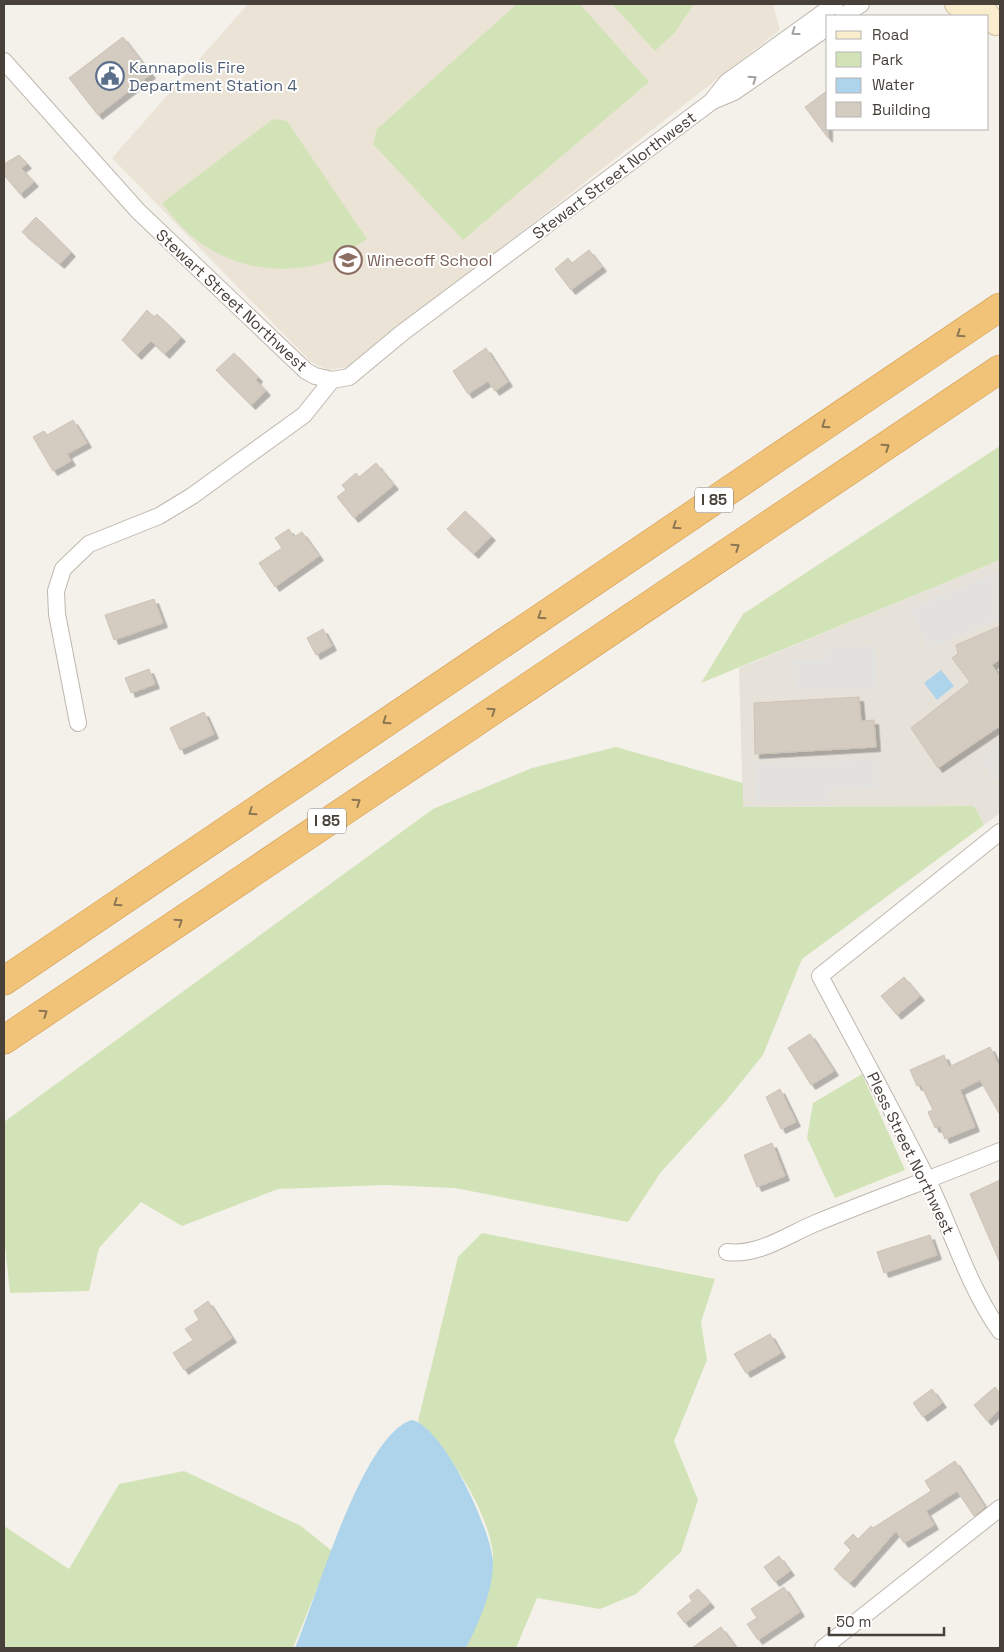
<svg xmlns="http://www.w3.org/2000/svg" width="1004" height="1652" font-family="'Space Grotesk',sans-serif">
<defs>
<filter id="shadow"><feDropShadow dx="4.5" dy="4.5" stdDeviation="0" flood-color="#0004"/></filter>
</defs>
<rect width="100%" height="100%" fill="#f4f0ea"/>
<!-- residential -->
<path fill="#e7e2d9" d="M1000,560V813L984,825L973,806L743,807L739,668Z"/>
<!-- education -->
<path fill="#ebe4d6" d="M248,4H773L780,30L348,367L327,370L310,361L112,158Z"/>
<!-- green -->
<g fill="#d2e4b7">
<path d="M517,4H580L649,82L463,240L373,144L377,129Z"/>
<path d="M612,4H694L675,32L655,51Z"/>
<path d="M273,119L287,121L367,239C355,246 341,258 327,262C278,277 225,267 187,232C178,224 170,213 162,203Z"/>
<path d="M1000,446V560L701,683L743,614Z"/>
<path d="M616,747L743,783V807L974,806L984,825L802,959L763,1055L725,1102L661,1172L628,1222L455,1188L385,1185L278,1189L182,1226L141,1202L99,1248L89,1291L10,1293L4,1236V1122L433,809L532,768Z"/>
<path d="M862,1074L905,1170L835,1198L807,1138L813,1103Z"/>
<path d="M482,1233L715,1279L701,1322L707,1360L674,1441L698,1500L681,1552L636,1594L600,1609L537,1598L516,1648H466C473,1633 495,1567 493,1553C486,1506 450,1453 418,1421L458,1257Z"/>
<path d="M184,1471L301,1526L332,1551L293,1648H4V1526L69,1569L119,1484Z"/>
</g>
<!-- parking -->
<g fill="#e3e1de">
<path d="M1000,571V619L928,649L910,609Z"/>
<path d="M875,646L878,688L794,689L792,660L825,659V648Z"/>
<path d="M1000,742V776L995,780L979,759Z"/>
<path d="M879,760V789L830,790V802L755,803L754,762Z"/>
</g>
<!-- water -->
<g fill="#add4ea">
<path d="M941,670L954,686L937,700L924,683Z"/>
<path d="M412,1420C443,1426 494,1534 493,1565C492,1594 479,1622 466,1648H295C316,1600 362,1434 412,1420Z"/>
</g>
<!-- building -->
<g fill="#d4ccc1" stroke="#cec3b5" filter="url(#shadow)">
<path d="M123,37L151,74L98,115L69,78Z"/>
<path d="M828,90V138L805,107Z"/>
<path d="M19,155L27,164L21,168L34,182L20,194L4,175V164Z"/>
<path d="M36,217L71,252L60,264L22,232Z"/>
<path d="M589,250L602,267L571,290L555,269L568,258L572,263Z"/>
<path d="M147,310L154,317L157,314L181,337L165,354L151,341L137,355L122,340Z"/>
<path d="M486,348L508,382L495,391L488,381L468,394L453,371Z"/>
<path d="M234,353L258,377L256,380L266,391L251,405L216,370Z"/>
<path d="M73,420L87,443L67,454L71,461L53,471L33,437L44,431L47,435Z"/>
<path d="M376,463L394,485L354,518L337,497L346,490L342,485L356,473L359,477Z"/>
<path d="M465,511L491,536L474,554L447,529Z"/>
<path d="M289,529L294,537L302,532L319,556L275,587L259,563L282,548L275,538Z"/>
<path d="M154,599L163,623L114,640L105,615Z"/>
<path d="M1000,626V659L992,665L1000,677V726L938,768L911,728L970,682L952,658L958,654L956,645Z"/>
<path d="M323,629L332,646L316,655L307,638Z"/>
<path d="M149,669L155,684L131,693L125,678Z"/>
<path d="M859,697L861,721L874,720L876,747L755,754L754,703Z"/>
<path d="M204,712L214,734L180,750L170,728Z"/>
<path d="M904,977L920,996L897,1015L881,996Z"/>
<path d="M810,1034L834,1071L811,1085L788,1048Z"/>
<path d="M990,1047L1000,1068V1115L980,1080L960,1090L975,1127L945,1139L940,1126L935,1128L928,1112L933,1110L921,1085L917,1086L910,1070L944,1055L949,1067Z"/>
<path d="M780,1089L796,1122L781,1129L766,1097Z"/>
<path d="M772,1143L785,1176L757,1187L744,1155Z"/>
<path d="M1000,1180V1263L970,1194Z"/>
<path d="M930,1235L937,1255L884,1273L877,1252Z"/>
<path d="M208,1301L232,1338L184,1370L173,1353L193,1340L185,1329L199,1320L194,1311Z"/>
<path d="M770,1334L781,1353L746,1373L734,1354Z"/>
<path d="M995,1387L1000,1393V1409L987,1421L974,1405Z"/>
<path d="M932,1389L942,1403L923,1417L913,1403Z"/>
<path d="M955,1461L985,1507L974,1516L957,1491L926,1511L934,1525L904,1543L896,1531L850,1583L834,1569L851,1550L844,1543L853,1534L858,1539L871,1526L873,1528L931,1491L925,1481Z"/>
<path d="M779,1556L790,1571L775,1582L764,1567Z"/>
<path d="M784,1587L800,1612L758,1640L747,1624L757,1618L751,1609Z"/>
<path d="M698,1589L710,1603L685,1623L677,1613L692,1601L689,1596Z"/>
<path d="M721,1627L736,1648H692Z"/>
</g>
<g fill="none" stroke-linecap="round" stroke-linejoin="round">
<defs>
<g id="street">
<path d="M843,16L861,4"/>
<path d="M4,61L138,211L306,371L315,376L332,380L349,377L402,333L711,102L727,82L835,4"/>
<path d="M713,101L734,92L828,27"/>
<path d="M78,723L57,614L56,591L63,569L89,544L159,516L192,496L304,415L332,380"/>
<path d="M1000,832L820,976C856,1044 894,1112 928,1181C952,1230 968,1286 1000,1331"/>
<path d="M727,1252C759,1256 787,1235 816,1223C877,1198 939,1176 1000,1151"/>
<path d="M823,1648L1000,1508"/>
</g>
<g id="secondary">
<path d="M956,4L973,16"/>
<path d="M980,4L996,24"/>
</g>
<g id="highway">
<path d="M4,981L1000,307"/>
<path d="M4,1040L1000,369"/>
</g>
</defs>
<!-- street casing -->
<use href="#street" stroke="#beb8ae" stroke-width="18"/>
<!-- secondary casing -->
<use href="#secondary" stroke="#cfc09e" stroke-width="24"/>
<!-- highway casing -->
<use href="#highway" stroke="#d09748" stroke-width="29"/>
<!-- street -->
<use href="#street" stroke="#fff" stroke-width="16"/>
<!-- secondary -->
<use href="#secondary" stroke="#faedce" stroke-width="22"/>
<!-- highway -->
<use href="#highway" stroke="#f1c378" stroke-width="28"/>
</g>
<!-- one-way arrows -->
<defs><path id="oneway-chevron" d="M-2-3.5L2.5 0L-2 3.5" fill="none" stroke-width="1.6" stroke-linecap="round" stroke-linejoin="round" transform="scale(1.25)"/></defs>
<g stroke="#a3a09c">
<use href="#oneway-chevron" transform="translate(795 32) rotate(144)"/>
<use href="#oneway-chevron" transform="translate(753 79) rotate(-35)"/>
</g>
<g stroke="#8b7552">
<use href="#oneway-chevron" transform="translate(960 334) rotate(146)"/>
<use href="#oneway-chevron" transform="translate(825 425) rotate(146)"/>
<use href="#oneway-chevron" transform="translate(886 447) rotate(-34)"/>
<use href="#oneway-chevron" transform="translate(676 526) rotate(146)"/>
<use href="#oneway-chevron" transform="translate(736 547) rotate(-34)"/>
<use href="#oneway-chevron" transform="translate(541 616) rotate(146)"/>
<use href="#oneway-chevron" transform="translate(492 711) rotate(-34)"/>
<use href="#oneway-chevron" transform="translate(386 721) rotate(146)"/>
<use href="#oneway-chevron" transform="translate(357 802) rotate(-34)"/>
<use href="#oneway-chevron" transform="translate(252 812) rotate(146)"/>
<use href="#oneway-chevron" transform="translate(117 903) rotate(146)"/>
<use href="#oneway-chevron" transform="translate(179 922) rotate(-34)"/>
<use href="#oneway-chevron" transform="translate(44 1013) rotate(-34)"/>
</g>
<!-- icons -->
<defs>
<symbol id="civic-ring" viewBox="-11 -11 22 22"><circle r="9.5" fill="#fff" stroke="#5c6f8a" stroke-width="1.5"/><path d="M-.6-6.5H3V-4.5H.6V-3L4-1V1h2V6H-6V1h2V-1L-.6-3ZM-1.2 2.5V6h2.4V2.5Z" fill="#5c6f8a"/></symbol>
<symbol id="school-ring" viewBox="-11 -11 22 22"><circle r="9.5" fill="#fff" stroke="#8d6e63" stroke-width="1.5"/><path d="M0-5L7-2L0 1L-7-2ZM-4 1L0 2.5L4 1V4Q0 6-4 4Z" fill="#8d6e63"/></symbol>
</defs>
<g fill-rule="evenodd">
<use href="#civic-ring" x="94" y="60" width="32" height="32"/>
<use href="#school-ring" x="332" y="244" width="32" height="32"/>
</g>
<g text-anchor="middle" stroke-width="4" stroke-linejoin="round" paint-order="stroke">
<!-- shield labels -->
<g fill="#fff" stroke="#7e7a74" stroke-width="1">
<rect x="695" y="487.5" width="38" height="25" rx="4"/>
<rect x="308" y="808.5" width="38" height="25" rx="4"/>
</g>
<g font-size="15" font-weight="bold" fill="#474139">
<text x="714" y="505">I 85</text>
<text x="327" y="826">I 85</text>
</g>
<!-- service labels -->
<g font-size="16" fill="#4e5e75" stroke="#fff" text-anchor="start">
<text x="129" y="73">Kannapolis Fire<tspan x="129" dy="18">Department Station 4</tspan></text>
</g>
<!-- street labels -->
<g font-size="16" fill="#474139" stroke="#fff">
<text transform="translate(614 175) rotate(-37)" y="6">Stewart Street Northwest</text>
<text transform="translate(232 300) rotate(43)" y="6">Stewart Street Northwest</text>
<text transform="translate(911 1153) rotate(64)" y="6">Pless Street Northwest</text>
</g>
<!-- education labels -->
<g font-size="16" fill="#785e54" stroke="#fff" text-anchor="start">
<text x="367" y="266">Winecoff School</text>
</g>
</g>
<!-- border -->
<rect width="1004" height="1652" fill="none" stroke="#474139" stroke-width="10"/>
<!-- legend -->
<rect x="826" y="15" width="162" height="115" fill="#ffffff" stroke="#b5b3b0"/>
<rect x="836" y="31" width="25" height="8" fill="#faedce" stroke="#b5b3b0"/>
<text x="872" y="40" font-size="15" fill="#474139">Road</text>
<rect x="836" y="52" width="25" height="15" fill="#d2e4b7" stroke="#b5b3b0"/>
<text x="872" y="65" font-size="15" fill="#474139">Park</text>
<rect x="836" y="78" width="25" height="15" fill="#add4ea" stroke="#b5b3b0"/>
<text x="872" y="90" font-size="15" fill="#474139">Water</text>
<rect x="836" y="102" width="25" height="15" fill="#d4ccc1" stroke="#b5b3b0"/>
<text x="872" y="115" font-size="15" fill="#474139">Building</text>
<!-- scale -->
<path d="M829 1627v8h115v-8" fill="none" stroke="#474139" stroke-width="2.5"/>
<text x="836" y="1627" font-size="15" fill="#474139" stroke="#ffffff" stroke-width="4" paint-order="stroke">50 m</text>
</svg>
